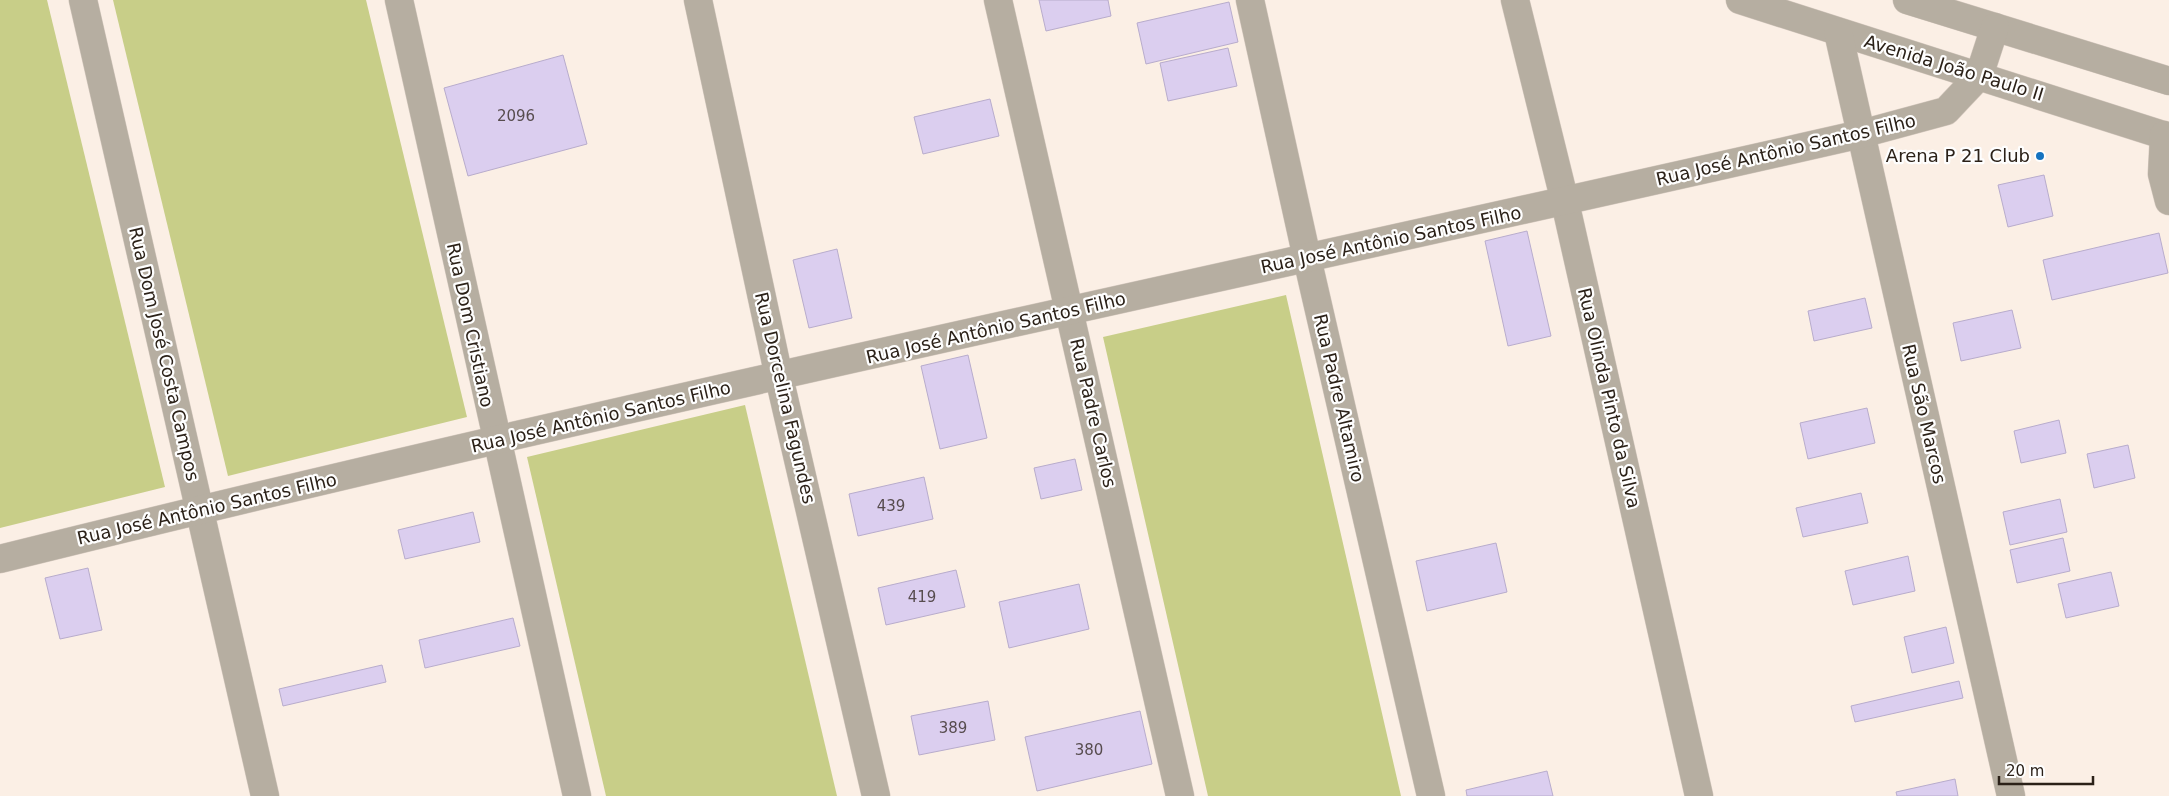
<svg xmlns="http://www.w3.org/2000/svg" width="2169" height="796" font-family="'DejaVu Sans',sans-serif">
<rect width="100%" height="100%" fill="#fbefe5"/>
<!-- green -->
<g fill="#c8ce88">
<path d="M0,0H47L165,487L0,528Z"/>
<path d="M113,0H366L467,417L228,476Z"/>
<path d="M1286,295L1401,796H1208L1103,337Z"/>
<path d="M745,405L837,796H606L527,457Z"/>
</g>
<!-- building -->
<g fill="#dbceef" stroke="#b8accc">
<path d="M1039,0H1108L1111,16L1046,31Z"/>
<path d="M1229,2L1238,42L1146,64L1137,23Z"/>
<path d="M1228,48L1237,86L1168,101L1160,63Z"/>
<path d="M563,55L587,144L468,176L444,88Z"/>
<path d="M990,99L999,136L923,154L914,117Z"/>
<path d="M2044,175L2053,216L2008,227L1998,185Z"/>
<path d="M1527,231L1551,336L1508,346L1485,241Z"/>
<path d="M2159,233L2168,273L2052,300L2043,260Z"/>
<path d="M837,249L852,318L809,328L793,260Z"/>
<path d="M1865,298L1872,328L1814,341L1808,311Z"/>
<path d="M2012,310L2021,348L1961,361L1953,323Z"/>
<path d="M968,355L987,438L940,449L921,366Z"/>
<path d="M1867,408L1875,443L1808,459L1800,423Z"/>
<path d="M2059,420L2066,453L2021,463L2014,431Z"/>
<path d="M2128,445L2135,478L2094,488L2087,454Z"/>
<path d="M1075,459L1082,490L1041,499L1034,468Z"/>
<path d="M924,477L933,519L858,536L849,494Z"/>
<path d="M1861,493L1868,523L1803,537L1796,508Z"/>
<path d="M2060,499L2067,532L2010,545L2003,512Z"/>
<path d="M473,512L480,542L405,559L398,530Z"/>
<path d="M2063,538L2070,571L2017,583L2010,550Z"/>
<path d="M1496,543L1507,592L1427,611L1416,561Z"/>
<path d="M1908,556L1915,591L1853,605L1845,571Z"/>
<path d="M88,568L102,630L60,639L45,578Z"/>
<path d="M956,570L965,607L886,625L878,588Z"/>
<path d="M2111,572L2119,606L2066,618L2058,584Z"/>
<path d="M1079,584L1089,629L1009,648L999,602Z"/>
<path d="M513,618L520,646L425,668L419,640Z"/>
<path d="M1946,627L1954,663L1912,673L1904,637Z"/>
<path d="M382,665L386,682L283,706L279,689Z"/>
<path d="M1959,681L1963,698L1855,722L1851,706Z"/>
<path d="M988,701L995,740L919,755L911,716Z"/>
<path d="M1140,711L1152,764L1037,791L1025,737Z"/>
<path d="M1547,771L1553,796H1467L1466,790Z"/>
<path d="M1955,779L1958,796H1897L1896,792Z"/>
</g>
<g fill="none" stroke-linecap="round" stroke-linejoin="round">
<defs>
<g id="minor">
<path d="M83,0L265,796"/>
<path d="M399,0L577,796"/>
<path d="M698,0L779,377L876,796"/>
<path d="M998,0L1180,796"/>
<path d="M1250,0L1307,258L1431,796"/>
<path d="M1515,0L1565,202L1699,796"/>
<path d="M1740,0L2169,137"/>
<path d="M1907,0L2169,81"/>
<path d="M1838,32L2011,796"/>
<path d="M2164,135L2162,174L2169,201"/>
<path d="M0,559C617,405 1241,275 1861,134L1946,111L1979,76L1995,27"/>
</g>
</defs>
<!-- minor casing -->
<use href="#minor" stroke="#d6cac0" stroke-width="29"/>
<!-- minor -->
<use href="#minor" stroke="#b6aea1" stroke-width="28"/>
</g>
<!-- markers -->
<circle fill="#1573c0" stroke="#fefefe" stroke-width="2" cx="2040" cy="156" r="5"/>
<g text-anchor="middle" stroke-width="4.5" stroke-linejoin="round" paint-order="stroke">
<!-- number labels -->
<g font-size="15" fill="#574c4e">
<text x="516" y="121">2096</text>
<text x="891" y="511">439</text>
<text x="922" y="602">419</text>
<text x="953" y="733">389</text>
<text x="1089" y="755">380</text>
</g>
<!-- street labels -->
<g font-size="18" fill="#2b2118" stroke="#fefefe">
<text transform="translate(1954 68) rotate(17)" y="6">Avenida João Paulo II</text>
<text transform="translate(1786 150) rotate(-13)" y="6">Rua José Antônio Santos Filho</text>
<text transform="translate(1391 240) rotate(-12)" y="6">Rua José Antônio Santos Filho</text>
<text transform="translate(470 325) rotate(78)" y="6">Rua Dom Cristiano</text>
<text transform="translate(996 328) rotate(-13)" y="6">Rua José Antônio Santos Filho</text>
<text transform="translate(164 354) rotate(77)" y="6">Rua Dom José Costa Campos</text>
<text transform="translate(785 398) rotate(77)" y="6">Rua Dorcelina Fagundes</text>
<text transform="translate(1339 398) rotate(77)" y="6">Rua Padre Altamiro</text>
<text transform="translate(1609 398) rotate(77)" y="6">Rua Olinda Pinto da Silva</text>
<text transform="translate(1093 413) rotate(77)" y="6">Rua Padre Carlos</text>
<text transform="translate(1924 414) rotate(77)" y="6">Rua São Marcos</text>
<text transform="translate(601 417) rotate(-13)" y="6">Rua José Antônio Santos Filho</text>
<text transform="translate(207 509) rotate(-13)" y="6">Rua José Antônio Santos Filho</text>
</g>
<!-- poi labels -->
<g font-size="18" fill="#2b2118" stroke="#fefefe" text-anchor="end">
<text x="2030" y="162">Arena P 21 Club</text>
</g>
</g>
<!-- scale -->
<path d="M1999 776v8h94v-8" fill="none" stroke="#2b2118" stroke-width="2.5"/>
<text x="2006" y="776" font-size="15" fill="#2b2118" stroke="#fefefe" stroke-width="4" paint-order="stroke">20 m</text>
</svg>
